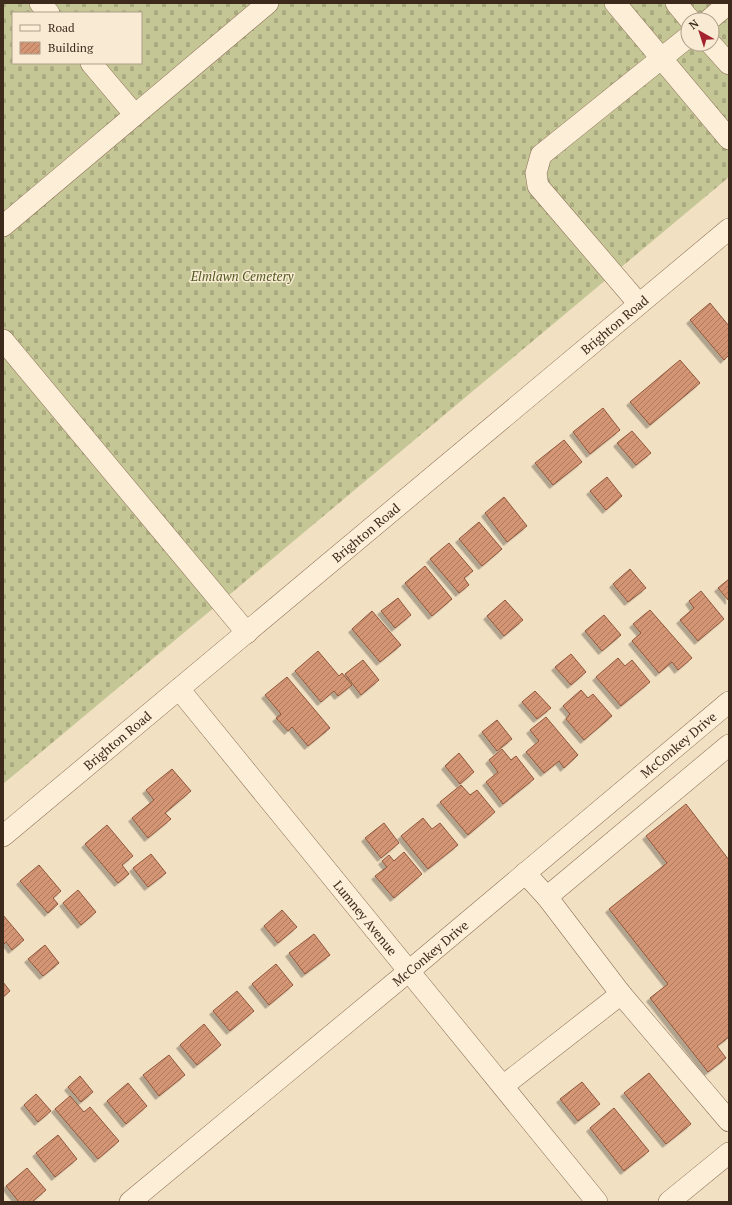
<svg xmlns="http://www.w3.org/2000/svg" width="732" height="1205" font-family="'PT Serif',serif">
<defs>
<pattern id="cemetery-stones" width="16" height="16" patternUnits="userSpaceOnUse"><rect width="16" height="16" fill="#c4c695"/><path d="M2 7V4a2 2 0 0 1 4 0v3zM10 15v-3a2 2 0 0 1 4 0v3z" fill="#a9aa80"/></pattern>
<pattern id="building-hatch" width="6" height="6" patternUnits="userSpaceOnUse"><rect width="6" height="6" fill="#d49575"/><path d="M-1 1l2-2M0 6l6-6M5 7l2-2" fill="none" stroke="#ad7a5f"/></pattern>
<filter id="shadow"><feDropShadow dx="-3.5" dy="3.5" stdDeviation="0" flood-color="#0004"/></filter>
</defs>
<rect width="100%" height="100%" fill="#f2e0c3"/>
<!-- cemetery -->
<path fill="url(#cemetery-stones)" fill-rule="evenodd" d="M3,3H729V177L3,784ZM13,13H141V63H13ZM688,20H712V44H688Z"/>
<!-- building -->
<g fill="url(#building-hatch)" stroke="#90563b" filter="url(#shadow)">
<path d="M710,303L729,326V355L724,360L690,320Z"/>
<path d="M680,360L700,383L650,425L630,402Z"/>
<path d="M603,408L620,430L590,454L573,432Z"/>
<path d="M632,431L651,453L636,465L617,443Z"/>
<path d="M564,440L582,462L553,485L535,463Z"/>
<path d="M607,477L622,496L606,510L590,491Z"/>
<path d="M504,497L527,526L507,542L485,513Z"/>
<path d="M479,522L502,549L482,566L459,539Z"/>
<path d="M449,543L473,571L464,578L469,585L459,593L430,559Z"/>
<path d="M425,566L452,599L432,616L405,583Z"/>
<path d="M630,569L646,588L628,602L613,584Z"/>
<path d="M729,579V601L718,588Z"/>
<path d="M701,591L724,619L698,641L680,620L694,608L689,601Z"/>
<path d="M398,598L411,615L395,628L381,611Z"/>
<path d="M505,600L523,620L504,636L487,616Z"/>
<path d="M650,610L692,658L678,670L672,662L659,673L632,641L641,633L633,624Z"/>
<path d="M372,611L401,645L380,662L352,629Z"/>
<path d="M604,615L621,635L602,651L585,631Z"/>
<path d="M318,651L339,676L342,673L352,685L338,696L334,691L321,702L295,671Z"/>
<path d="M571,654L586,672L571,685L555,667Z"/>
<path d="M618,658L625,666L632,660L650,682L621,706L596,677Z"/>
<path d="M363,660L379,680L361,695L345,674Z"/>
<path d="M287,677L330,728L308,746L292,727L288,731L276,718L281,714L265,695Z"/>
<path d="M581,690L588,698L593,694L612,716L584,740L566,719L570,714L563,706Z"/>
<path d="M535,691L551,708L537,719L522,702Z"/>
<path d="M546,717L578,755L564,768L559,761L544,773L526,752L539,741L530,730Z"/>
<path d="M497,720L512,739L497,751L482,732Z"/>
<path d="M502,749L511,760L516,756L534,779L503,804L486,782L498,772L489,760Z"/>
<path d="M459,753L474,772L460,784L445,766Z"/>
<path d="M172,769L191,791L165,813L171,819L148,838L132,818L154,800L146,790Z"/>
<path d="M461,785L470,795L477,790L495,812L468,835L440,802Z"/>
<path d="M686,804L729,860V1037L717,1046L726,1058L708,1072L650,998L668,984L609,909L667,863L646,836Z"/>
<path d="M423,818L432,829L440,823L458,845L428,869L401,836Z"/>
<path d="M384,823L399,843L381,858L365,838Z"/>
<path d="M107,825L133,856L122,865L129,874L118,883L85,844Z"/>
<path d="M404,852L422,874L394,898L375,876L387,867L382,861L389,855L394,861Z"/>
<path d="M151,854L166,873L148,887L133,868Z"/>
<path d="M39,865L61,891L53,898L58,904L48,913L20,881Z"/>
<path d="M78,890L96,912L81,925L63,903Z"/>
<path d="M282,910L297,927L278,943L264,926Z"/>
<path d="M3,915L24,940L12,950L6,942L3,945Z"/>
<path d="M314,934L330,955L305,974L289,953Z"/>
<path d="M45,945L59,963L43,976L28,959Z"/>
<path d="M276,964L293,985L269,1005L252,984Z"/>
<path d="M3,982L10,991L3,997Z"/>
<path d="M237,991L254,1011L230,1031L213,1011Z"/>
<path d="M204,1024L221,1045L197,1065L180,1045Z"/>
<path d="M169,1055L185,1075L159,1096L143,1075Z"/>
<path d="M649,1073L691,1124L666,1144L624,1093Z"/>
<path d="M80,1076L93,1092L81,1102L68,1087Z"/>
<path d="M582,1082L600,1104L578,1121L560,1099Z"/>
<path d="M128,1083L147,1106L126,1124L107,1101Z"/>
<path d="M36,1094L51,1111L38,1122L24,1105Z"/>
<path d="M70,1096L84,1112L90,1107L119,1141L98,1159L55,1109Z"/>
<path d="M614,1108L649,1151L624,1171L590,1128Z"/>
<path d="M58,1135L77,1159L55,1177L36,1153Z"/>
<path d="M27,1168L46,1190L32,1202H19L6,1186Z"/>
</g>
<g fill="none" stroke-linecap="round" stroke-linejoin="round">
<defs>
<g id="minor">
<path d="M40,3L49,13"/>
<path d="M615,3L729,139"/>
<path d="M676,3L690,20"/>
<path d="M709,20L729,3"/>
<path d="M711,44L729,64"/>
<path d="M91,63L135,115"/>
<path d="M3,226L268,3"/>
<path d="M639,304L538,186L536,173L541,155L688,37"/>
<path d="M3,340L247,633"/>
<path id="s1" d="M179,689L597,1202"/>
<path id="s2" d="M3,836L729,229"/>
<path d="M525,873L547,897L729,745"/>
<path d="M621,994L729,1121"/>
<path d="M503,1086L621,994L547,897"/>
<path id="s3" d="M130,1202L409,971L729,702"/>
<path d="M669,1202L729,1153"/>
</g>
</defs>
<!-- minor casing -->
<use href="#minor" stroke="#8e7058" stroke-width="22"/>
<!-- minor -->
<use href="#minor" stroke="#fceed7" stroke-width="21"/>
</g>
<g text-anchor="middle" stroke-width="3" stroke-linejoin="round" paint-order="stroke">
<!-- park labels -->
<g font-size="13" font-style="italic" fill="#515b22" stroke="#f9ebd3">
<text x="242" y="281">Elmlawn Cemetery</text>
</g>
<!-- street labels -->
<g font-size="13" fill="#3d2a1d" stroke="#f9ebd3">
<text dy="5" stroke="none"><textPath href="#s2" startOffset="797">Brighton Road</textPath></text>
<text dy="5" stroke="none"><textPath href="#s2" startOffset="473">Brighton Road</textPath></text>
<text dy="5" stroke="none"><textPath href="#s2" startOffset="149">Brighton Road</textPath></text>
<text dy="5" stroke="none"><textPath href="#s3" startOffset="714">McConkey Drive</textPath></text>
<text dy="5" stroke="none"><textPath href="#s1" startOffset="295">Lumney Avenue</textPath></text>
<text dy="5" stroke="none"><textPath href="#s3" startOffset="390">McConkey Drive</textPath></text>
</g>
</g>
<!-- border -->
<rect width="732" height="1205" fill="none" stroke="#3d2a1d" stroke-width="8"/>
<!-- legend -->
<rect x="12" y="12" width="130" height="52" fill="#f9ebd3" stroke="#ae9e8a"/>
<rect x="20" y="25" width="20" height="6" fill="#fceed7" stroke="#ae9e8a"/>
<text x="48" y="32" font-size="12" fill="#3d2a1d">Road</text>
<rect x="20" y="42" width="20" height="12" fill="url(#building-hatch)" stroke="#ae9e8a"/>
<text x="48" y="52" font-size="12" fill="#3d2a1d">Building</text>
<!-- north arrow -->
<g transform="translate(700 32) rotate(321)"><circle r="19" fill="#f9ebd3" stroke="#ae9e8a"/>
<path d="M0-3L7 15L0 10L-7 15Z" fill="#a3222e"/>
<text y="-6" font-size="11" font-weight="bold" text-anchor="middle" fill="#3d2a1d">N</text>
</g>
</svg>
